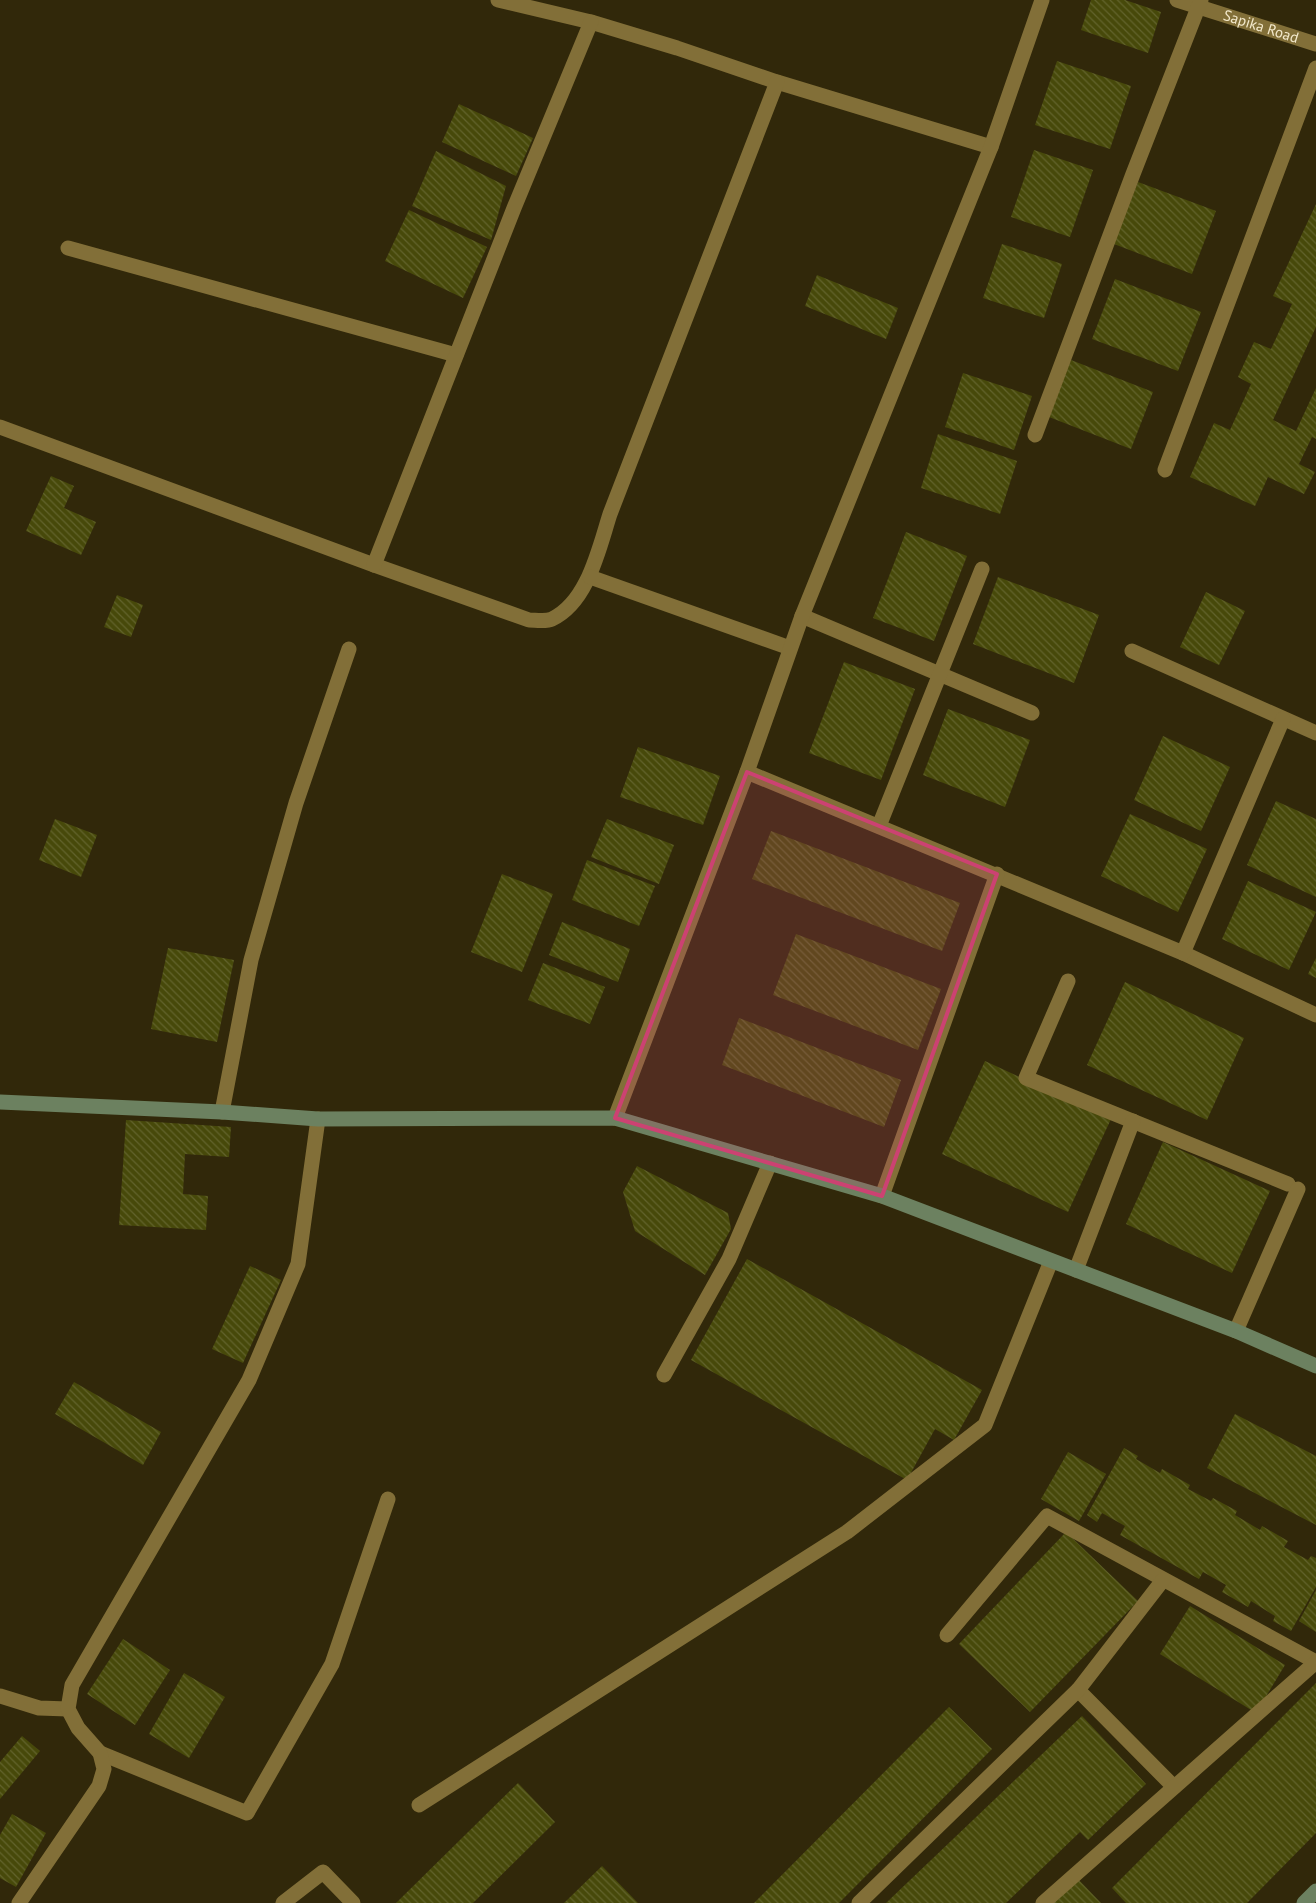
<svg xmlns="http://www.w3.org/2000/svg" width="1316" height="1903" font-family="'PT Sans',sans-serif">
<defs>
<pattern id="building-back-hatch" width="6" height="6" patternUnits="userSpaceOnUse" patternTransform="scale(1.25)"><rect width="6" height="6" fill="#47490a"/><path d="M-1 5l2 2M0 0l6 6M5-1l2 2" fill="none" stroke="#62632c"/></pattern>
</defs>
<rect width="100%" height="100%" fill="#31280a"/>
<!-- building -->
<g fill="url(#building-back-hatch)">
<path d="M1091,0H1125L1161,12L1148,53L1081,30Z"/>
<path d="M1057,61L1131,86L1110,149L1035,125Z"/>
<path d="M459,104L533,138L516,176L442,142Z"/>
<path d="M1034,150L1093,170L1070,237L1011,217Z"/>
<path d="M436,151L506,186L491,240L412,206Z"/>
<path d="M1138,182L1216,211L1192,274L1114,244Z"/>
<path d="M1316,204V327L1273,420L1296,431L1316,388V439L1312,437L1299,464L1315,472L1304,494L1268,477L1255,506L1190,477L1214,423L1230,430L1251,384L1238,377L1254,342L1271,349L1292,304L1273,296Z"/>
<path d="M409,210L487,247L463,298L385,261Z"/>
<path d="M1002,244L1062,264L1044,318L983,298Z"/>
<path d="M817,275L898,308L886,339L805,306Z"/>
<path d="M1115,279L1201,312L1178,371L1092,339Z"/>
<path d="M1071,360L1153,392L1131,449L1049,417Z"/>
<path d="M963,373L1032,396L1014,450L945,427Z"/>
<path d="M938,434L1017,461L1000,514L921,488Z"/>
<path d="M51,476L74,486L64,508L96,522L81,555L26,531Z"/>
<path d="M906,532L967,556L934,641L873,618Z"/>
<path d="M998,577L1099,615L1074,683L973,644Z"/>
<path d="M1206,592L1245,611L1219,665L1180,647Z"/>
<path d="M117,595L143,605L131,637L104,627Z"/>
<path d="M844,662L915,689L881,780L809,753Z"/>
<path d="M948,709L1030,740L1005,807L923,775Z"/>
<path d="M1163,736L1230,767L1201,831L1134,800Z"/>
<path d="M638,747L720,776L703,825L620,797Z"/>
<path d="M1276,801L1316,819V897L1247,865Z"/>
<path d="M1130,814L1207,849L1178,912L1101,876Z"/>
<path d="M55,819L97,835L81,877L39,860Z"/>
<path d="M607,819L674,845L659,884L591,857Z"/>
<path d="M771,831L960,903L942,951L752,879Z"/>
<path d="M587,860L655,886L639,926L572,900Z"/>
<path d="M502,874L553,894L522,972L471,952Z"/>
<path d="M1248,881L1316,912L1289,970L1222,939Z"/>
<path d="M562,922L630,949L618,982L549,955Z"/>
<path d="M796,934L941,989L918,1050L773,995Z"/>
<path d="M168,948L234,960L217,1042L151,1029Z"/>
<path d="M1316,958V978L1308,974Z"/>
<path d="M543,963L605,987L590,1024L528,1000Z"/>
<path d="M1125,982L1244,1038L1207,1120L1087,1065Z"/>
<path d="M739,1018L901,1080L884,1127L722,1065Z"/>
<path d="M985,1061L1111,1119L1068,1212L942,1154Z"/>
<path d="M126,1120L231,1127L229,1157L185,1154L183,1194L208,1196L206,1230L119,1225Z"/>
<path d="M1163,1142L1270,1191L1232,1273L1126,1224Z"/>
<path d="M637,1166L728,1213L731,1229L705,1275L635,1231L623,1192Z"/>
<path d="M747,1259L982,1390L954,1440L935,1429L907,1480L691,1360Z"/>
<path d="M250,1266L281,1280L243,1363L212,1349Z"/>
<path d="M74,1382L161,1432L143,1465L55,1414Z"/>
<path d="M1235,1414L1316,1456V1525L1207,1468Z"/>
<path d="M1124,1448L1138,1456L1136,1459L1160,1473L1162,1469L1190,1485L1188,1489L1211,1501L1213,1498L1237,1511L1235,1515L1260,1530L1262,1526L1288,1541L1284,1547L1308,1560L1311,1556L1316,1558V1587L1291,1631L1273,1621L1275,1616L1251,1601L1248,1607L1222,1592L1226,1585L1203,1572L1199,1579L1120,1535L1125,1526L1102,1513L1097,1522L1087,1515Z"/>
<path d="M1068,1452L1106,1474L1079,1521L1041,1499Z"/>
<path d="M1066,1532L1138,1601L1030,1712L959,1644Z"/>
<path d="M1316,1590V1632L1299,1621Z"/>
<path d="M1190,1606L1285,1665L1256,1713L1160,1654Z"/>
<path d="M123,1639L170,1670L135,1725L87,1694Z"/>
<path d="M184,1673L225,1697L189,1758L149,1734Z"/>
<path d="M1316,1683V1833L1247,1903H1126L1112,1888Z"/>
<path d="M949,1707L992,1749L839,1903H754Z"/>
<path d="M1082,1716L1146,1784L1088,1840L1080,1832L1006,1903H886Z"/>
<path d="M22,1736L40,1751L0,1799V1762Z"/>
<path d="M518,1783L555,1822L473,1903H396Z"/>
<path d="M12,1814L46,1833L16,1887L0,1878V1835Z"/>
<path d="M602,1866L638,1903H564Z"/>
<path d="M1077,1878L1101,1903H1050Z"/>
</g>
<g fill="none" stroke-linecap="round" stroke-linejoin="round">
<!-- lane -->
<g stroke="#826f38" stroke-width="15">
<path d="M802,616L1032,713"/>
<path d="M879,826L982,569"/>
<path d="M1068,981L1026,1078L1288,1184"/>
<path d="M1076,1270L1133,1121"/>
<path d="M1236,1331L1298,1189"/>
<path d="M664,1375L729,1259L770,1163"/>
<path d="M947,1635L1047,1516L1316,1662"/>
<path d="M1078,1690L1174,1787"/>
<path d="M283,1903L323,1872L353,1903"/>
<path d="M859,1903L1078,1690L1163,1580"/>
<path d="M1043,1903L1316,1662"/>
</g>
<!-- street -->
<g stroke="#826f38" stroke-width="15">
<path d="M498,0L591,22L677,48L777,82L991,147"/>
<path id="s1" d="M1177,0L1316,44"/>
<path d="M68,248L456,355"/>
<path d="M0,427L374,565L529,620C535,620 546,622 552,619C588,602 599,548 610,514L777,82"/>
<path d="M1035,435L1133,174L1201,0"/>
<path d="M1165,470L1316,68"/>
<path d="M374,565L514,208L591,22"/>
<path d="M590,577L790,648"/>
<path d="M1132,651L1316,733"/>
<path d="M747,772L1183,953L1316,1015"/>
<path d="M1183,953L1283,719"/>
<path d="M222,1112L251,960L296,803L349,649"/>
<path d="M615,1118L747,772L802,616L991,147L1042,0"/>
<path d="M882,1196L997,874"/>
<path d="M0,1696L39,1708L68,1709"/>
<path d="M100,1753L247,1813L332,1664L388,1499"/>
<path d="M419,1805L847,1532L985,1425L1051,1261"/>
<path d="M19,1903L99,1786L104,1769L100,1753L78,1728L68,1709L72,1685L249,1380L298,1264L318,1119"/>
</g>
<!-- secondary -->
<g stroke="#6c8160" stroke-width="15">
<path d="M0,1102L222,1112L318,1119L615,1118L882,1196L1236,1331L1316,1366"/>
<path d="M1304,1903L1316,1891"/>
</g>
</g>
<!-- marked area -->
<path fill="#cc4272" fill-opacity="0.2" stroke="#cc4272" stroke-width="4" stroke-linejoin="round" d="M747,772L997,874L882,1196L615,1118Z"/>
<g text-anchor="middle" stroke-width="4" stroke-linejoin="round" paint-order="stroke">
<!-- street labels -->
<g font-size="15" fill="#f3e9cc" stroke="#181000">
<text dy="5" stroke="none"><textPath href="#s1" startOffset="88">Sapika Road</textPath></text>
</g>
</g>
</svg>
